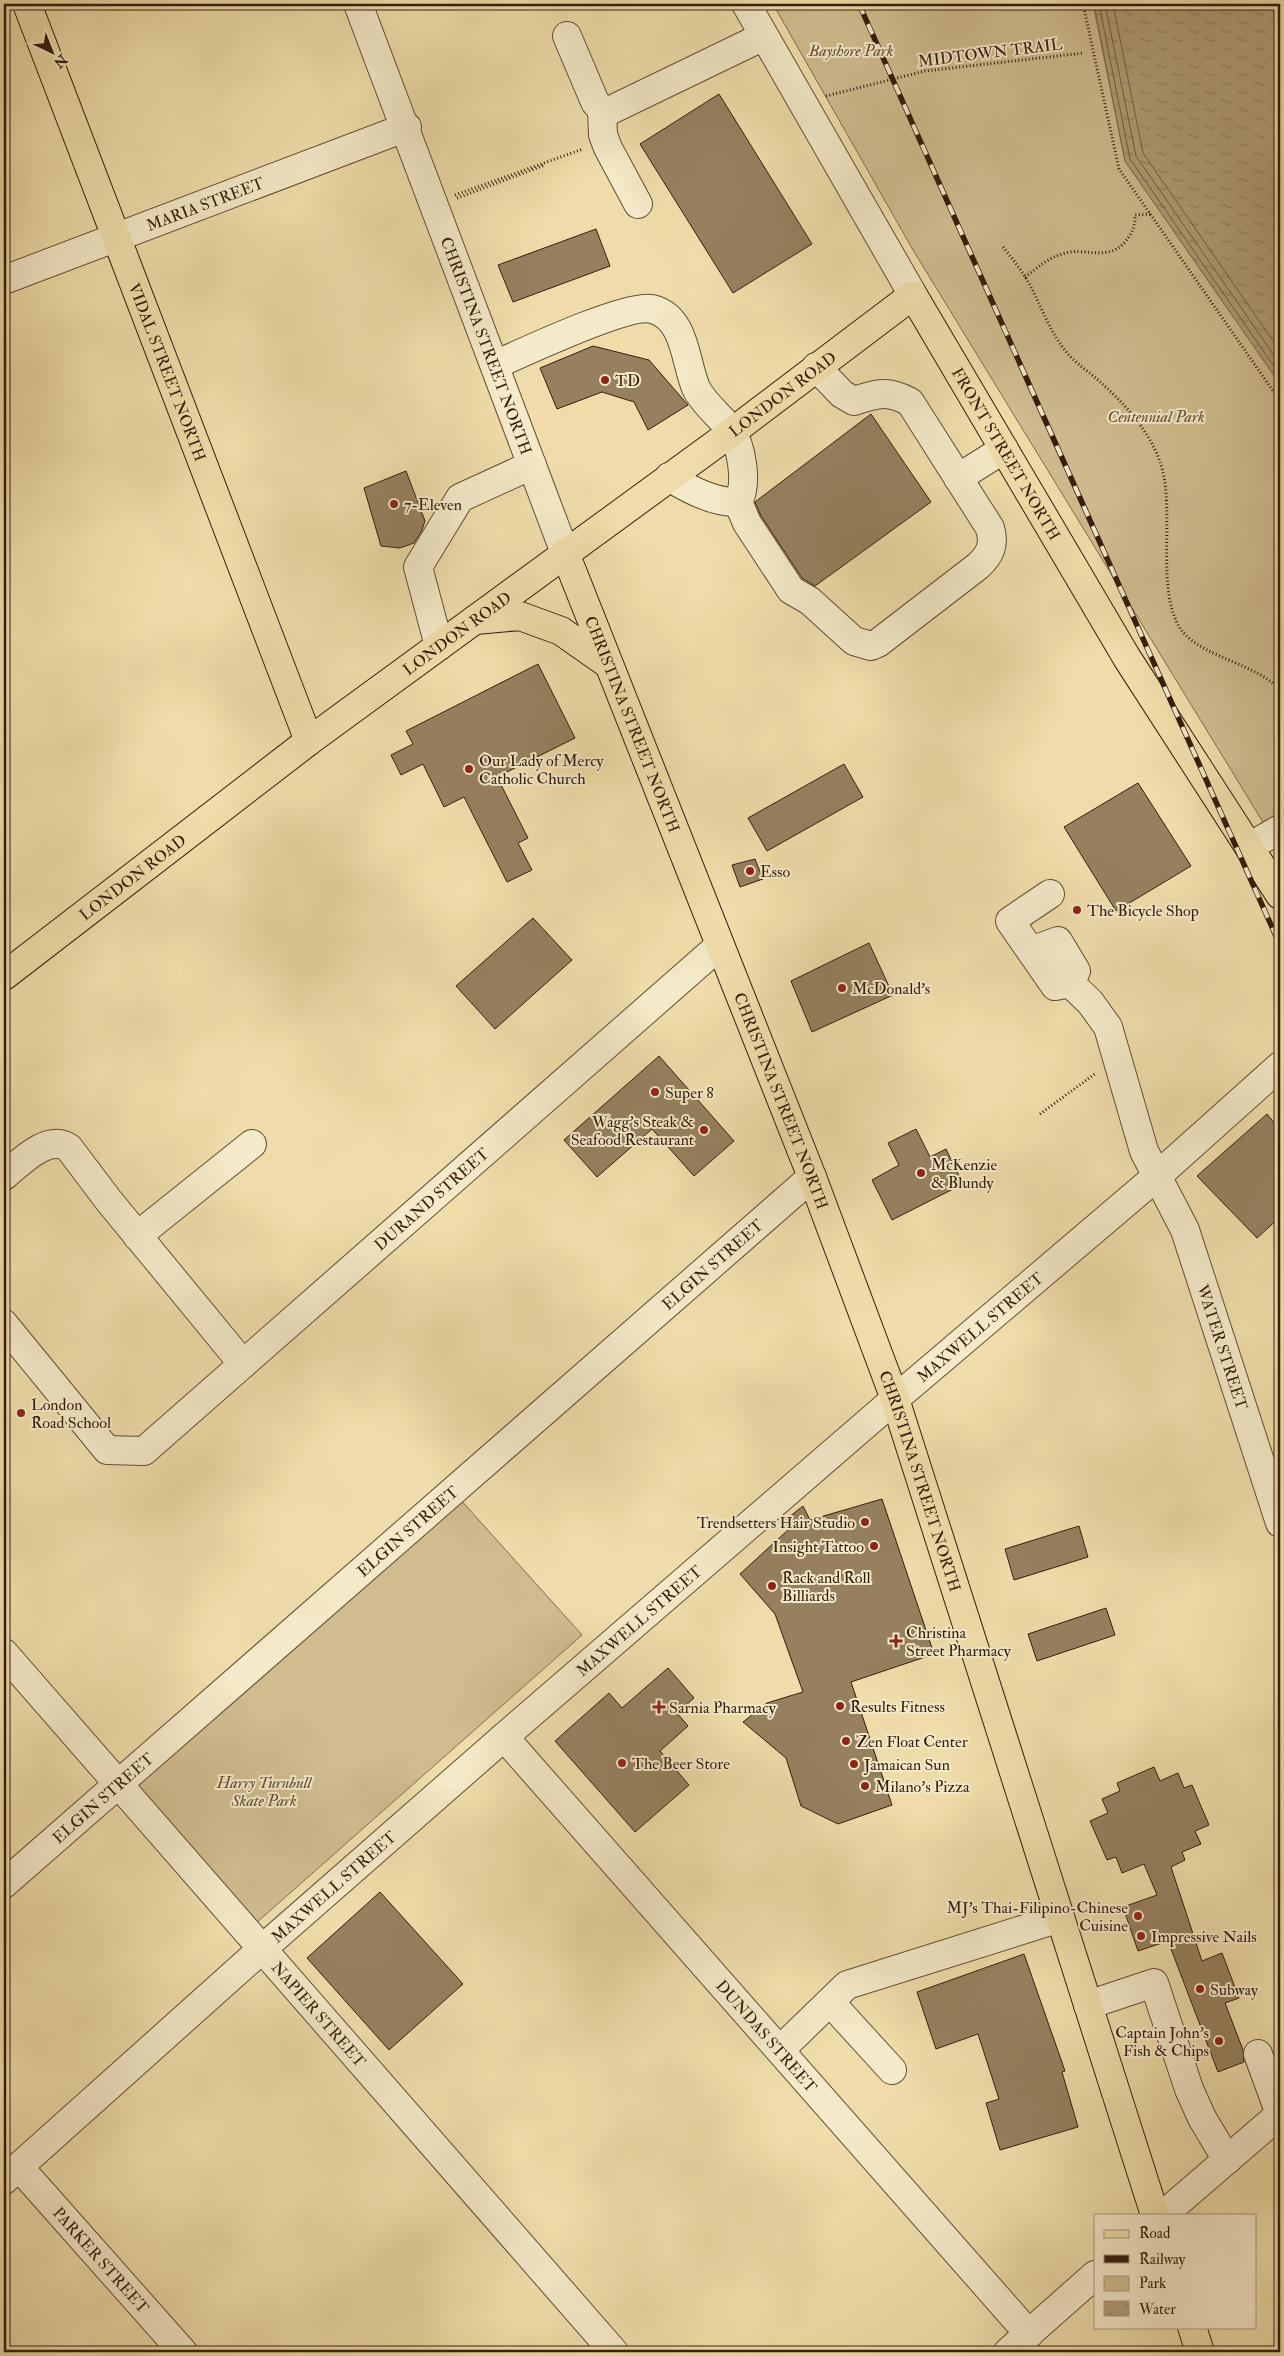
<svg xmlns="http://www.w3.org/2000/svg" width="1284" height="2356" font-family="'IM FELL Double Pica',serif">
<defs>
<pattern id="water-ripples" width="26" height="14" patternUnits="userSpaceOnUse" patternTransform="scale(1.25)"><rect width="26" height="14" fill="#af9c75"/><path d="M2 4q2-2 4 0t4 0M15 11q2-2 4 0t4 0" fill="none" stroke="#8f7f5e"/></pattern>
</defs>
<rect width="100%" height="100%" fill="#eda"/>
<filter id="stains"><feTurbulence type="fractalNoise" baseFrequency=".004" numOctaves="4"/><feColorMatrix values="0 0 0 0 .2 0 0 0 0 .09 0 0 0 0 .02 0 0 0 .5 -.17"/></filter>
<radialGradient id="worn" r=".72"><stop offset=".6" stop-color="#630" stop-opacity="0"/><stop offset="1" stop-color="#630" stop-opacity=".3"/></radialGradient>
<!-- green -->
<g fill="#cfbc8f" stroke="#826c4e">
<path d="M773,4H1093L1125,161L1280,384V850L913,250Z"/>
<path d="M459,1498L582,1635L255,1924L131,1782Z"/>
</g>
<!-- water -->
<path fill="url(#water-ripples)" stroke="#7e694b" d="M1094,4H1280V384L1125,161Z"/>
<g fill="none" stroke-linecap="round" stroke-linejoin="round">
<!-- shore -->
<g stroke="#725c41" stroke-width="1">
<path d="M1099,4L1130,159L1280,375"/>
<path d="M1105,4L1136,156L1280,364"/>
<path d="M1113,4L1143,153L1280,351"/>
</g>
</g>
<!-- building -->
<g fill="#95815f" stroke="#351d0d">
<path d="M719,94L812,244L733,293L640,144Z"/>
<path d="M596,229L610,266L513,302L498,265Z"/>
<path d="M593,346L649,360L688,405L648,430L634,402L602,392L557,409L540,368Z"/>
<path d="M871,414L931,502L815,586L802,578L761,516L755,502Z"/>
<path d="M406,471L425,521L422,530L414,543L400,548L381,546L364,488Z"/>
<path d="M538,664L575,738L497,777L528,838L518,843L532,870L507,882L464,797L444,807L423,764L401,775L391,755L413,744L406,731Z"/>
<path d="M844,764L863,797L767,851L748,818Z"/>
<path d="M1138,783L1191,866L1116,911L1064,827Z"/>
<path d="M755,859L763,879L740,887L732,865Z"/>
<path d="M533,918L572,960L495,1029L456,986Z"/>
<path d="M869,943L893,995L812,1032L791,981Z"/>
<path d="M659,1056L734,1141L694,1176L652,1129L597,1177L564,1140Z"/>
<path d="M1267,1114L1280,1130V1217L1257,1238L1197,1176Z"/>
<path d="M916,1129L930,1157L946,1149L963,1184L892,1220L872,1180L899,1165L888,1143Z"/>
<path d="M882,1499L934,1654L851,1682L892,1805L838,1824L801,1806L786,1758L743,1722L767,1703L803,1692L775,1614L740,1574L789,1529L784,1521L803,1506L810,1520Z"/>
<path d="M1079,1526L1088,1557L1014,1580L1005,1549Z"/>
<path d="M1106,1608L1115,1635L1037,1661L1028,1634Z"/>
<path d="M668,1668L694,1698L677,1713L688,1726L660,1751L689,1785L635,1832L555,1741L609,1693L622,1708Z"/>
<path d="M1154,1767L1160,1781L1178,1773L1184,1788L1192,1785L1209,1825L1195,1831L1201,1844L1182,1852L1185,1860L1171,1867L1202,1961L1222,1953L1239,1998L1225,2003L1243,2050L1244,2062L1218,2072L1168,1941L1138,1951L1123,1907L1157,1895L1144,1864L1122,1873L1116,1857L1107,1860L1090,1821L1108,1813L1102,1799L1120,1791L1117,1783Z"/>
<path d="M380,1892L463,1984L389,2050L307,1958Z"/>
<path d="M1024,1954L1065,2071L1062,2072L1078,2127L1000,2150L986,2103L999,2099L978,2034L936,2049L917,1992Z"/>
</g>
<g fill="none" stroke-linecap="round" stroke-linejoin="round">
<defs>
<g id="minor">
<path id="s1" d="M358,4L565,553"/>
<path d="M746,4L913,295"/>
<path d="M567,36L595,102L602,110H611L764,36"/>
<path d="M602,110L603,135L608,148L638,204"/>
<path id="s2" d="M4,280L407,127"/>
<path d="M495,365C522,353 628,303 652,309C686,317 685,363 696,388C703,403 720,416 730,429C742,446 748,484 738,502C714,503 688,489 669,477"/>
<path d="M958,478L1004,449"/>
<path d="M738,502L747,523L791,590L810,601L854,641L871,646L878,643L978,566C990,555 995,545 990,528L910,402C888,390 878,393 854,401L842,394L816,367"/>
<path d="M439,646L418,567L460,498L532,465"/>
<path d="M1249,847L1280,829"/>
<path id="s3" d="M1050,894L1010,921L1055,986L1070,983L1090,1002L1108,1027L1144,1151L1185,1230L1280,1523"/>
<path d="M1031,951L1058,941L1076,971L1070,983"/>
<path d="M4,1176C20,1163 48,1133 69,1148L109,1201L243,1364"/>
<path d="M137,1236L252,1144"/>
<path id="s4" d="M4,1324L107,1450L144,1451L719,946"/>
<path id="s5" d="M4,1653L614,2352"/>
<path id="s6" d="M504,1737L1029,2334"/>
<path id="s7" d="M4,1884L812,1177"/>
<path d="M830,2002L892,2070"/>
<path d="M1088,2005L1154,1983L1189,2089L1202,2118L1227,2160"/>
<path d="M780,2050L847,1985L1060,1918"/>
<path d="M1258,2054L1280,2114"/>
<path id="s8" d="M19,2167L183,2352"/>
<path id="s9" d="M4,2180L262,1949L504,1737L895,1399L1156,1177L1280,1066"/>
<path d="M1163,2215L1280,2114"/>
<path d="M1008,2352L1095,2275"/>
</g>
<g id="major">
<path id="s10" d="M27,4L309,741"/>
<path id="s11" d="M565,553L812,1177L895,1399L1155,2215"/>
<path d="M475,620L520,616L561,631L608,664"/>
<path id="s12" d="M4,976L309,741L732,432L913,295L1127,658L1280,895"/>
<path d="M1192,2327L1200,2352"/>
</g>
</defs>
<!-- minor casing -->
<use href="#minor" stroke="#634d34" stroke-width="30"/>
<!-- major casing -->
<use href="#major" stroke="#351d0d" stroke-width="30"/>
<!-- path -->
<g stroke="#351d0d" stroke-width="3" stroke-dasharray="1 2.5" stroke-linecap="butt">
<path d="M1083,4L1119,169L1280,401"/>
<path d="M826,96L925,71L1084,53"/>
<path d="M455,195L583,149"/>
<path d="M457,198L545,165"/>
<path d="M1003,247C1011,257 1019,267 1026,278C1040,302 1049,332 1068,354C1077,364 1089,372 1099,381C1124,403 1149,430 1160,462C1177,508 1153,595 1183,632C1205,658 1257,664 1280,690"/>
<path d="M1025,277C1037,268 1048,258 1062,254C1084,246 1106,262 1124,243C1132,234 1135,227 1135,215L1152,214"/>
<path d="M1040,1114L1096,1073"/>
</g>
<!-- minor -->
<use href="#minor" stroke="#f4e9c8" stroke-width="28"/>
<!-- major -->
<use href="#major" stroke="#eda" stroke-width="28"/>
<defs>
<path id="rail" d="M859,4L1280,945"/>
</defs>
<!-- rail casing -->
<use href="#rail" stroke="#351d0d" stroke-width="5.5"/>
<!-- rail -->
<use href="#rail" stroke="#f4e9c8" stroke-width="4" stroke-dasharray="11" stroke-linecap="butt"/>
</g>
<!-- markers -->
<g fill="#8f2418" stroke="#f4e9c8" stroke-width="2">
<circle cx="605" cy="380" r="5"/>
<circle cx="394" cy="504" r="5"/>
<circle cx="469" cy="769" r="5"/>
<circle cx="750" cy="871" r="5"/>
<circle cx="1077" cy="910" r="5"/>
<circle cx="842" cy="988" r="5"/>
<circle cx="655" cy="1092" r="5"/>
<circle cx="704" cy="1130" r="5"/>
<circle cx="921" cy="1173" r="5"/>
<circle cx="21" cy="1413" r="5"/>
<circle cx="865" cy="1522" r="5"/>
<circle cx="874" cy="1546" r="5"/>
<circle cx="772" cy="1586" r="5"/>
<path d="M893.5 1633.5h5v5h5v5h-5v5h-5v-5h-5v-5h5z"/>
<circle cx="840" cy="1706" r="5"/>
<path d="M656.5 1699.5h5v5h5v5h-5v5h-5v-5h-5v-5h5z"/>
<circle cx="846" cy="1741" r="5"/>
<circle cx="622" cy="1763" r="5"/>
<circle cx="854" cy="1764" r="5"/>
<circle cx="865" cy="1786" r="5"/>
<circle cx="1138" cy="1916" r="5"/>
<circle cx="1141" cy="1936" r="5"/>
<circle cx="1200" cy="1989" r="5"/>
<circle cx="1219" cy="2041" r="5"/>
</g>
<g text-anchor="middle" stroke-width="4" stroke-linejoin="round" paint-order="stroke">
<!-- park labels -->
<g font-size="16" font-style="italic" fill="#634d34" stroke="#f4e9c8">
<text x="851" y="56">Bayshore Park</text>
<text x="1156" y="422">Centennial Park</text>
<text x="264" y="1788">Harry Turnbull<tspan x="264" dy="18">Skate Park</tspan></text>
</g>
<!-- street labels -->
<g font-size="16" fill="#351d0d" stroke="#f4e9c8">
<text transform="translate(990 52) rotate(-7)" y="6">MIDTOWN TRAIL</text>
<text dy="6" stroke="none"><textPath href="#s2" startOffset="215">MARIA STREET</textPath></text>
<text dy="6" stroke="none"><textPath href="#s1" startOffset="365">CHRISTINA STREET NORTH</textPath></text>
<text dy="6" stroke="none"><textPath href="#s10" startOffset="394">VIDAL STREET NORTH</textPath></text>
<text dy="6" stroke="none"><textPath href="#s12" startOffset="972">LONDON ROAD</textPath></text>
<text dy="6" stroke="none"><textPath href="#s12" startOffset="1320">FRONT STREET NORTH</textPath></text>
<text dy="6" stroke="none"><textPath href="#s12" startOffset="568">LONDON ROAD</textPath></text>
<text dy="6" stroke="none"><textPath href="#s11" startOffset="184">CHRISTINA STREET NORTH</textPath></text>
<text dy="6" stroke="none"><textPath href="#s12" startOffset="162">LONDON ROAD</textPath></text>
<text dy="6" stroke="none"><textPath href="#s11" startOffset="589">CHRISTINA STREET NORTH</textPath></text>
<text dy="6" stroke="none"><textPath href="#s4" startOffset="582">DURAND STREET</textPath></text>
<text dy="6" stroke="none"><textPath href="#s7" startOffset="941">ELGIN STREET</textPath></text>
<text dy="6" stroke="none"><textPath href="#s9" startOffset="1296">MAXWELL STREET</textPath></text>
<text dy="6" stroke="none"><textPath href="#s3" startOffset="542">WATER STREET</textPath></text>
<text dy="6" stroke="none"><textPath href="#s11" startOffset="994">CHRISTINA STREET NORTH</textPath></text>
<text dy="6" stroke="none"><textPath href="#s7" startOffset="536">ELGIN STREET</textPath></text>
<text dy="6" stroke="none"><textPath href="#s9" startOffset="846">MAXWELL STREET</textPath></text>
<text dy="6" stroke="none"><textPath href="#s7" startOffset="131">ELGIN STREET</textPath></text>
<text dy="6" stroke="none"><textPath href="#s9" startOffset="441">MAXWELL STREET</textPath></text>
<text dy="6" stroke="none"><textPath href="#s5" startOffset="479">NAPIER STREET</textPath></text>
<text dy="6" stroke="none"><textPath href="#s6" startOffset="398">DUNDAS STREET</textPath></text>
<text dy="6" stroke="none"><textPath href="#s8" startOffset="124">PARKER STREET</textPath></text>
</g>
<!-- poi labels -->
<g font-size="16" fill="#351d0d" stroke="#f4e9c8" text-anchor="start">
<text x="615" y="386">TD</text>
<text x="404" y="510">7-Eleven</text>
<text x="479" y="766">Our Lady of Mercy<tspan x="479" dy="18">Catholic Church</tspan></text>
<text x="760" y="877">Esso</text>
<text x="1087" y="916">The Bicycle Shop</text>
<text x="852" y="994">McDonald's</text>
<text x="665" y="1098">Super 8</text>
<text x="694" y="1127" text-anchor="end">Wagg's Steak &amp;<tspan x="694" dy="18">Seafood Restaurant</tspan></text>
<text x="931" y="1170">McKenzie<tspan x="931" dy="18">&amp; Blundy</tspan></text>
<text x="31" y="1410">London<tspan x="31" dy="18">Road School</tspan></text>
<text x="855" y="1528" text-anchor="end">Trendsetters Hair Studio</text>
<text x="864" y="1552" text-anchor="end">Insight Tattoo</text>
<text x="782" y="1583">Rack and Roll<tspan x="782" dy="18">Billiards</tspan></text>
<text x="906" y="1638">Christina<tspan x="906" dy="18">Street Pharmacy</tspan></text>
<text x="850" y="1712">Results Fitness</text>
<text x="669" y="1713">Sarnia Pharmacy</text>
<text x="856" y="1747">Zen Float Center</text>
<text x="632" y="1769">The Beer Store</text>
<text x="864" y="1770">Jamaican Sun</text>
<text x="875" y="1792">Milano's Pizza</text>
<text x="1128" y="1913" text-anchor="end">MJ's Thai-Filipino-Chinese<tspan x="1128" dy="18">Cuisine</tspan></text>
<text x="1151" y="1942">Impressive Nails</text>
<text x="1210" y="1995">Subway</text>
<text x="1209" y="2038" text-anchor="end">Captain John's<tspan x="1209" dy="18">Fish &amp; Chips</tspan></text>
</g>
</g>
<!-- margin -->
<rect width="1284" height="2356" fill="none" stroke="#eda" stroke-width="20"/>
<rect x="5" y="5" width="1274" height="2346" fill="none" stroke="#351d0d" stroke-width="2.5"/>
<rect x="10" y="10" width="1264" height="2336" fill="none" stroke="#351d0d"/>
<!-- legend -->
<rect x="1094" y="2214" width="162" height="115" fill="#f4e9c8" stroke="#a8977d"/>
<rect x="1104" y="2230" width="25" height="8" fill="#eeddaa" stroke="#a8977d"/>
<text x="1139" y="2238" font-size="15" fill="#351d0d">Road</text>
<rect x="1104" y="2255" width="25" height="8" fill="#351d0d" stroke="#a8977d"/>
<text x="1139" y="2264" font-size="15" fill="#351d0d">Railway</text>
<rect x="1104" y="2276" width="25" height="15" fill="#cfbc8f" stroke="#a8977d"/>
<text x="1139" y="2288" font-size="15" fill="#351d0d">Park</text>
<rect x="1104" y="2301" width="25" height="15" fill="url(#water-ripples)" stroke="#a8977d"/>
<text x="1139" y="2314" font-size="15" fill="#351d0d">Water</text>
<!-- north arrow -->
<g transform="translate(52 52) rotate(137)" stroke="#f4e9c8" stroke-width="4" paint-order="stroke">
<path d="M0-4L9 19L0 12L-9 19Z" fill="#351d0d"/>
<text y="-8" font-size="14" font-weight="bold" text-anchor="middle" fill="#351d0d">N</text>
</g>
<rect width="100%" height="100%" filter="url(#stains)"/>
<rect width="100%" height="100%" fill="url(#worn)"/>
</svg>
